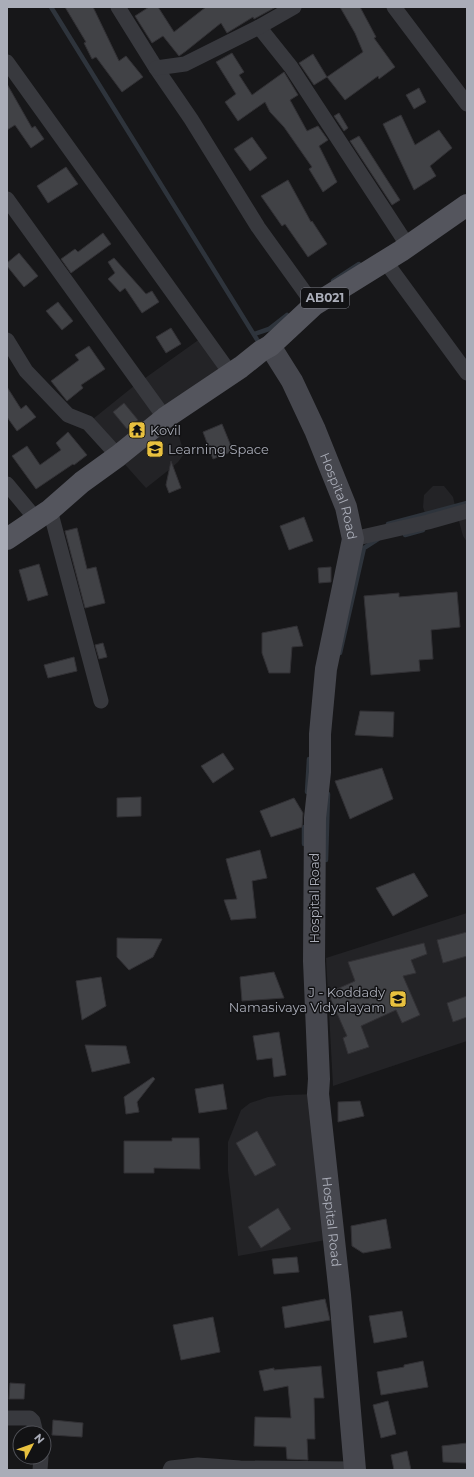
<svg xmlns="http://www.w3.org/2000/svg" width="474" height="1477" font-family="Montserrat,sans-serif">
<rect width="100%" height="100%" fill="#171719"/>
<!-- built -->
<g fill="#232326">
<path d="M204,336L231,374L172,426L179,436L184,454L178,462L170,469L146,488L88,423L134,386Z"/>
<path d="M433,486H444L453,497L457,514L467,511V542L463,536L457,514L428,522L423,507L424,495Z"/>
<path d="M467,913V1041L333,1086L326,958Z"/>
<path d="M318,1094L326,1240L238,1256L228,1171V1142L241,1110L250,1103L268,1097L286,1095Z"/>
</g>
<g fill="none" stroke-linecap="round" stroke-linejoin="round">
<!-- stream -->
<g stroke="#2e343c" stroke-width="4.5">
<path d="M51,7L261,346"/>
<path d="M333,281L359,264"/>
<path d="M254,334L269,329L287,315"/>
<path d="M388,524L467,503"/>
<path d="M405,535L423,530"/>
<path d="M340,653L364,548L378,539"/>
<path d="M307,792L309,759"/>
<path d="M304,844V827"/>
<path d="M326,860L328,794"/>
</g>
</g>
<!-- building -->
<g fill="#414246" stroke="#323135">
<path d="M65,7H93L119,61L126,56L143,77L122,92L96,57L92,59L84,43L86,42Z"/>
<path d="M149,7H158L174,32L206,7H276L254,19L253,17L227,33L221,23L186,51L179,56L163,36L152,43L135,16Z"/>
<path d="M340,7H360L376,37L374,38L395,67L379,79L378,76L345,100L327,77L363,52L355,33Z"/>
<path d="M232,53L244,72L239,75L252,95L284,72L298,95L290,100L307,131L318,126L328,140L319,146L337,182L323,192L309,169L312,167L284,127L270,112L265,102L238,121L225,102L236,94L216,62Z"/>
<path d="M313,54L327,77L314,85L299,63Z"/>
<path d="M7,84L32,128L35,126L44,139L31,148L15,125L7,130Z"/>
<path d="M419,88L426,102L414,109L406,95Z"/>
<path d="M339,113L348,128L344,131L334,116Z"/>
<path d="M401,115L415,145L439,130L452,148L430,166L436,176L414,190L383,124Z"/>
<path d="M359,136L400,200L392,205L350,141Z"/>
<path d="M252,137L267,158L250,171L234,149Z"/>
<path d="M66,167L78,184L48,203L37,186Z"/>
<path d="M288,180L311,222L312,221L327,244L308,257L285,224L282,226L261,196Z"/>
<path d="M103,233L111,244L71,273L61,259L75,249L78,252Z"/>
<path d="M19,253L38,276L24,287L7,266V263Z"/>
<path d="M114,258L146,294L152,291L159,302L142,313L125,288L120,292L108,279L115,273L108,262Z"/>
<path d="M58,302L73,321L62,330L46,311Z"/>
<path d="M171,328L181,344L166,353L156,337Z"/>
<path d="M89,346L105,369L81,385L83,388L67,401L51,381L79,360L75,355Z"/>
<path d="M7,387L21,409L26,405L36,417L17,431L7,417Z"/>
<path d="M124,403L138,420L127,429L113,412Z"/>
<path d="M222,424L233,451L213,459L203,432Z"/>
<path d="M68,432L87,455L74,465L73,464L36,489L12,456L27,446L40,465L61,450L56,443Z"/>
<path d="M171,461L181,488L169,493L166,485Z"/>
<path d="M304,517L313,541L289,550L280,526Z"/>
<path d="M77,528L87,569L96,567L105,603L85,608L65,531Z"/>
<path d="M39,564L48,595L28,601L19,570Z"/>
<path d="M331,567V582L319,583L318,568Z"/>
<path d="M457,592L460,627L431,630L433,659L419,660L420,671L371,675L364,596L399,593V597Z"/>
<path d="M297,626L303,646L292,647L290,673H269L262,653V633Z"/>
<path d="M103,643L107,657L99,659L95,645Z"/>
<path d="M74,657L77,671L48,678L44,665Z"/>
<path d="M360,711L394,712L393,737L355,735Z"/>
<path d="M223,753L234,769L213,783L201,766Z"/>
<path d="M382,768L393,799L350,819L335,781Z"/>
<path d="M141,797V816L117,817V798Z"/>
<path d="M294,798L303,813L302,827L271,837L260,811Z"/>
<path d="M260,850L267,878L252,881L256,918L231,920L224,900L237,899L226,859Z"/>
<path d="M414,873L428,896L393,916L376,888Z"/>
<path d="M467,932V956L443,963L437,940Z"/>
<path d="M117,938L162,939L153,957L129,970L117,957Z"/>
<path d="M424,943L427,954L411,960L416,973L403,976L420,1015L402,1023L396,1010L361,1026L369,1047L348,1054L343,1038L347,1036L328,993L355,981L348,962Z"/>
<path d="M274,972L284,998L242,1001L240,977Z"/>
<path d="M101,977L106,1006L82,1020L76,981Z"/>
<path d="M467,996V1017L453,1022L447,1003Z"/>
<path d="M279,1032L286,1075L274,1077L272,1058L257,1060L253,1036Z"/>
<path d="M85,1045L126,1046L130,1063L92,1072Z"/>
<path d="M153,1077L155,1079L137,1102L139,1112L126,1114L124,1097Z"/>
<path d="M223,1084L227,1109L199,1113L195,1089Z"/>
<path d="M360,1101L364,1116L338,1122V1102Z"/>
<path d="M257,1131L276,1165L255,1176L236,1143Z"/>
<path d="M172,1138H199L200,1169L154,1168V1173H124V1141H172Z"/>
<path d="M278,1208L291,1229L261,1248L248,1227Z"/>
<path d="M386,1219L391,1248L363,1253L352,1246L351,1226Z"/>
<path d="M297,1257L299,1272L274,1274L272,1259Z"/>
<path d="M325,1299L330,1320L285,1328L282,1307Z"/>
<path d="M402,1311L407,1337L374,1343L369,1316Z"/>
<path d="M213,1317L220,1352L181,1360L173,1325Z"/>
<path d="M423,1361L428,1387L381,1395L377,1372L404,1367V1365Z"/>
<path d="M321,1366L324,1398H314L315,1439H307L308,1460L287,1459L286,1447L254,1446L255,1417L291,1418L288,1386L264,1391L259,1371L274,1368V1370Z"/>
<path d="M10,1383L25,1384L24,1399H9Z"/>
<path d="M388,1401L396,1434L381,1438L373,1405Z"/>
<path d="M53,1420L83,1423L82,1437L52,1435Z"/>
<path d="M467,1443V1463L443,1462L442,1446Z"/>
<path d="M407,1451L411,1470H394L391,1455Z"/>
</g>
<g fill="none" stroke-linecap="round" stroke-linejoin="round">
<!-- street -->
<g stroke="#38393e" stroke-width="15">
<path d="M118,7L156,68L191,119L258,227L314,305"/>
<path d="M394,7L467,104"/>
<path d="M259,27L291,67L408,246"/>
<path d="M7,62L231,374"/>
<path d="M156,68L185,64L259,27L294,7"/>
<path d="M7,199L165,418"/>
<path d="M385,261L467,373"/>
<path d="M7,340L26,371L68,415L88,423L118,456"/>
<path d="M7,484L36,519"/>
<path d="M50,510L101,701"/>
<path d="M353,539L428,522L467,511"/>
<path d="M7,1418H30L33,1421L36,1433"/>
<path d="M40,1470L41,1457"/>
<path d="M170,1470L171,1468L198,1465L240,1468L354,1469"/>
</g>
<!-- secondary -->
<path stroke="#46474e" stroke-width="22" id="s1" d="M270,346L292,381L315,430L346,507L353,539L326,669L320,734V772L315,818L314,961L319,1079L318,1094L340,1295L355,1470"/>
<!-- primary -->
<path stroke="#54555d" stroke-width="22" d="M7,539L50,510L82,482L118,456L165,418L241,367L261,351L270,346L314,305L401,251L467,205"/>
</g>
<!-- icons -->
<defs>
<symbol id="temple-square" viewBox="-11 -11 22 22"><rect x="-9" y="-9" width="18" height="18" rx="4" fill="#e9c13f" stroke="#121214"/><path d="M0-6L5-2H3V0L6.5 2.5H4V6H1.5V3h-3V6H-4V2.5H-6.5L-3 0V-2H-5Z" fill="#111"/></symbol>
<symbol id="school-square" viewBox="-11 -11 22 22"><rect x="-9" y="-9" width="18" height="18" rx="4" fill="#e9c13f" stroke="#121214"/><path d="M0-5L7-2L0 1L-7-2ZM-4 1L0 2.5L4 1V4Q0 6-4 4Z" fill="#111"/></symbol>
</defs>
<g fill-rule="evenodd">
<use href="#temple-square" x="127" y="420" width="20" height="20"/>
<use href="#school-square" x="145" y="439" width="20" height="20"/>
<use href="#school-square" x="388" y="989" width="20" height="20"/>
</g>
<g text-anchor="middle" stroke-width="3" stroke-linejoin="round" paint-order="stroke">
<!-- shield labels -->
<rect fill="#121214" stroke="#7c7e87" stroke-width="1" x="301" y="288" width="48" height="20" rx="3"/>
<g font-size="12" font-weight="bold" fill="#aaadb8">
<text x="325" y="302">AB021</text>
</g>
<!-- poi labels -->
<g font-size="13" fill="#aaadb8" stroke="#121214" text-anchor="start">
<text x="150" y="435">Kovil</text>
<text x="168" y="454">Learning Space</text>
<text x="385" y="997" text-anchor="end">J - Koddady<tspan x="385" dy="15">Namasivaya Vidyalayam</tspan></text>
</g>
<!-- street labels -->
<g font-size="13" fill="#aaadb8" stroke="#121214">
<text dy="5" stroke="none"><textPath href="#s1" startOffset="166">Hospital Road</textPath></text>
<text transform="translate(314 898) rotate(-90)" y="5">Hospital Road</text>
<text dy="5" stroke="none"><textPath href="#s1" startOffset="898">Hospital Road</textPath></text>
</g>
</g>
<!-- border -->
<rect width="474" height="1477" fill="none" stroke="#aaadb8" stroke-width="16"/>
<!-- north arrow -->
<g transform="translate(32 1445) rotate(49)"><circle r="19" fill="#121214" stroke="#4f5056"/>
<path d="M0-3L7 15L0 10L-7 15Z" fill="#e9c13f"/>
<text y="-6" font-size="11" font-weight="bold" text-anchor="middle" fill="#aaadb8">N</text>
</g>
</svg>
